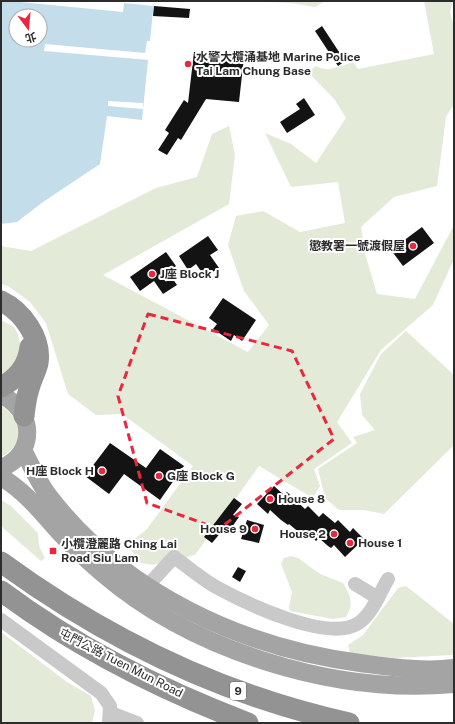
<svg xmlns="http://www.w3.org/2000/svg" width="455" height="724" font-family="'Public Sans','Noto Sans TC',sans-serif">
<rect width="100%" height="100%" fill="#fff"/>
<!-- green -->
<g fill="#e3ead8">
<path d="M251,1H325L315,7L291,3Z"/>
<path d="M424,1H453L450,12L454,28V104L446,117L437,186L394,197L361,227L366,257L377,294L415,299L453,227L454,229V259L433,305L381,350L337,422L352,443L314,469L320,486L313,498L259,466L195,555L152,565L141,563L127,545L147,529L193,466L122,414L96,415L68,394L46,323L30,302L8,286L1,284V246L31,251L156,188L197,177L212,134L229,126L235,155L229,204L103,275L248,352L269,325L244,291L228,245L236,216L263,211L300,232L345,223L338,182L291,187L265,133L291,144L316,163L346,118L335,100L308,72L316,66C327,73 341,66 353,62L358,69L434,54Z"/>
<path d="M1,320L14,327L18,334L21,349L16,363L1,377Z"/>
<path d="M406,331L454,375V445L384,514L364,510H339L325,498L318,469L357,443L353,437L375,430L362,415L360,394L381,354Z"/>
<path d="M1,406C23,419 26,444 1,457Z"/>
<path d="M1,500L11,506L38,533L39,546L45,558L41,561L1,526Z"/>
<path d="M291,556L298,558L320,574L343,583C351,596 354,604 346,617L333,619L290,611L289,607L292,592L281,564L284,558Z"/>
<path d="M406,586L454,624V655L394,658L350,654L348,645L363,635L398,588Z"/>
<path d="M1,632L67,682L91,696L95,711L92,723H1Z"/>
</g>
<!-- water -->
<path fill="#c3ddeb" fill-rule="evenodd" d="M1,1H154L142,120L107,116L100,164L43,202L17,222L1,224ZM16,16H40V40H16Z"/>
<!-- pier -->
<g fill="#fff">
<path d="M10,1H154L153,6L124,3L123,12Z"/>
<path d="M147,41H150L149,60L44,51L45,44L145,53Z"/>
<path d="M108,101L143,103V109L108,106Z"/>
</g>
<!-- building -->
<g fill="#131313">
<path d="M154,6L190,9L189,18L153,16Z"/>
<path d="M322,26L345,61L338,66L315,31Z"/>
<path d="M194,52L244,57L239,102L206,99L181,140L178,138L167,155L158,150L169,133L165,130L184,100L188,103Z"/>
<path d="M304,98L315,115L287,133L280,122L300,109L296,104Z"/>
<path d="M422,227L434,243L403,266L391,250Z"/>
<path d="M208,236L218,250L210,255L219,268L205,277L196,264L188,270L179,256Z"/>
<path d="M166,252L176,266L168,272L177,285L163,294L154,281L140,291L130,277Z"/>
<path d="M223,298L256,320L242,341L234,335L231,341L213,329L217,324L209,318Z"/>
<path d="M110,443L146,468L160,449L184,466L160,500L124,474L109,494L85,476Z"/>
<path d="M274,486L284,495L287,492L305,509L308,506L319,517L323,513L335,523L338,520L350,532L353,528L364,539L345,557L334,545L331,548L328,546L319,538L316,541L305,530L301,534L289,524L288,525L281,520L270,510L268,514L257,504Z"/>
<path d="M234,498L242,504L233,515L239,517L227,534L222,531L212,543L204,537Z"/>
<path d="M247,520L264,525L259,543L241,539Z"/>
<path d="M238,567L246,571L240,582L232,577Z"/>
</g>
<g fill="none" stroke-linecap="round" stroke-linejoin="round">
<!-- minor -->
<g stroke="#c9c9c9" stroke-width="14">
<path d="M355,584L378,598"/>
<path d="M141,593L174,557C188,567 202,579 216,587C245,603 326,642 357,624C372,615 379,594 388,579"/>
<path d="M1,620L101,693L110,706L109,723"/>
<path d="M111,713L137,723"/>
</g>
<!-- major -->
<g stroke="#a4a4a4" stroke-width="18">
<path d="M1,395C35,410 37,454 1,468"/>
<path d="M23,450C31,465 38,481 48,495C122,592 242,648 360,663C391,667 423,672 454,668"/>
<path d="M1,477C25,491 42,513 60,533C73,547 87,560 102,573C193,651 334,695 454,684"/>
</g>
<!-- highway -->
<g stroke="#939393" stroke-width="21">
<path d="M1,301C22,311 42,338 38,363C36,372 31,380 29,389C26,398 25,407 24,416"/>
<path d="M1,387C17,379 28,365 30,347"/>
<path d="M1,562C105,638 222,695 349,723"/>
<path d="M1,591C76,647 161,690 248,723"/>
</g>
</g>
<!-- marked area -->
<path fill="none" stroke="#e9273e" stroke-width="3" stroke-dasharray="8 5" stroke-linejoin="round" d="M148,314L292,351L334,439L219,529L147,503L118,396Z"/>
<!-- markers -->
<g fill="#e9273e" stroke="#fff" stroke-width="1.5">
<circle cx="188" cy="64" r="4"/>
<circle cx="413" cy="246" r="4"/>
<circle cx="152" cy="274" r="4"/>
<circle cx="102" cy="471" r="4"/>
<circle cx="159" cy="476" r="4"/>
<circle cx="270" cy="499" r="4"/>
<circle cx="255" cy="529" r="4"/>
<circle cx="334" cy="534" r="4"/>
<circle cx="350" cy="543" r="4"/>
<rect x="49" y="547" width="8" height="8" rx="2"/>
</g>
<g text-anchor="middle" stroke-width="4" stroke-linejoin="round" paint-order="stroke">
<!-- shield labels -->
<rect fill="#fff" stroke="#6b6b6b" stroke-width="1" x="230" y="682" width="16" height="18" rx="3"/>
<g font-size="11" font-weight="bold" fill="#2c2c2c">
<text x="238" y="695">9</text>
</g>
<!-- poi labels -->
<g font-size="12" font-weight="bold" fill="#2c2c2c" stroke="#fff" text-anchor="start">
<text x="196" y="61">水警大欖涌基地 Marine Police<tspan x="196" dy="14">Tai Lam Chung Base</tspan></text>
<text x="405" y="250" text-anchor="end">懲教署一號渡假屋</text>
<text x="160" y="278">J座 Block J</text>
<text x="94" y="475" text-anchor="end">H座 Block H</text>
<text x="167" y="480">G座 Block G</text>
<text x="278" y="503">House 8</text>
<text x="247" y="533" text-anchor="end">House 9</text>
<text x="326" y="538" text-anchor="end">House 2</text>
<text x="358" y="547">House 1</text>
<text x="61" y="548">小欖澄麗路 Ching Lai<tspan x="61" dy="14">Road Siu Lam</tspan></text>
</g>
<!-- street labels -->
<g font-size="12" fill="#2c2c2c" stroke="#fff">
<text transform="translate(121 663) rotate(27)" y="4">屯門公路 Tuen Mun Road</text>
</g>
</g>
<!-- border -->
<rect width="455" height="724" fill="none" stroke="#2c2c2c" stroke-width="4"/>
<!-- north arrow -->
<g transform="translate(28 28) rotate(164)"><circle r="19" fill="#ffffff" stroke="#ababab"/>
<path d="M0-3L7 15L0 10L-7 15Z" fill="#e9273e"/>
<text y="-6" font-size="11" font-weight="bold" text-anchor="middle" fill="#2c2c2c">北</text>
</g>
</svg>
